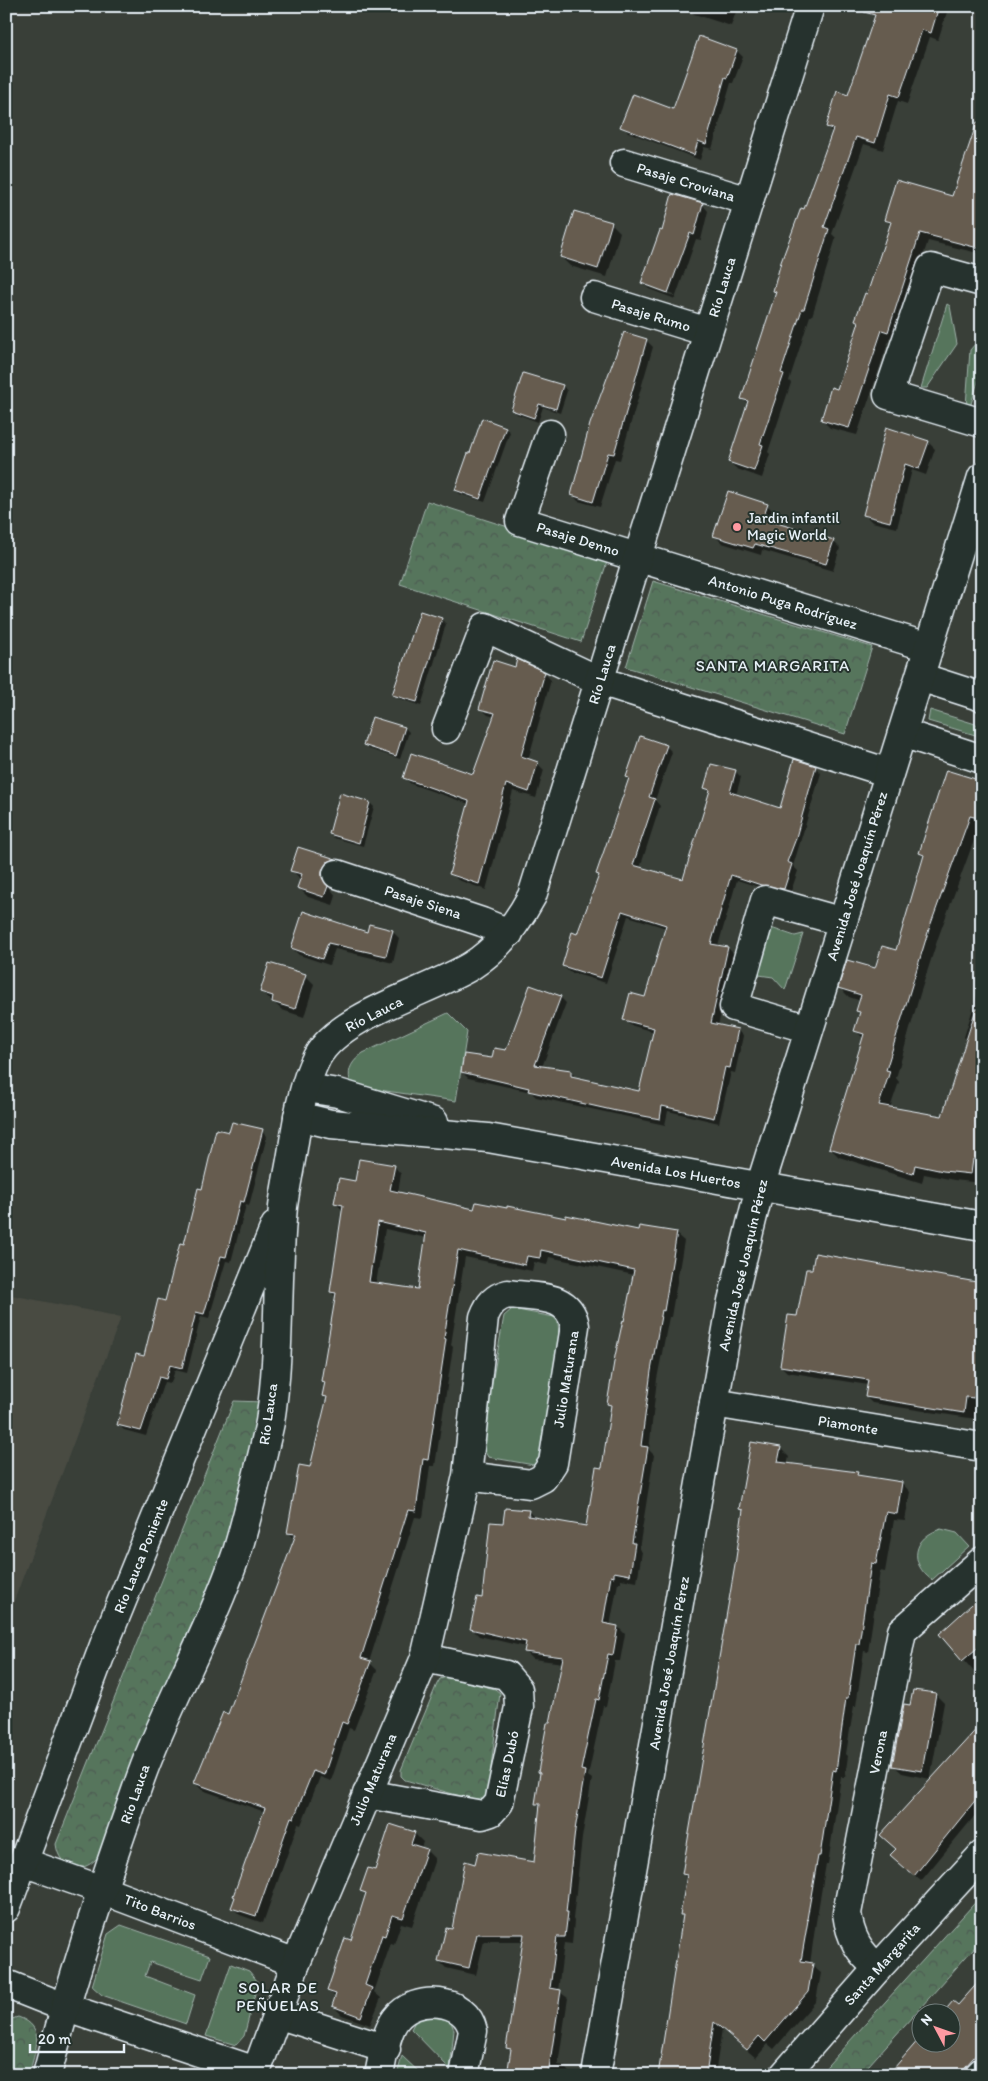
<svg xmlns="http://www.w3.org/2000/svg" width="988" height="2081" font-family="Itim,sans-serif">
<defs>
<pattern id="park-crowns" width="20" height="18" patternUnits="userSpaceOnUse" patternTransform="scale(1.25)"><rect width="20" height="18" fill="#56745c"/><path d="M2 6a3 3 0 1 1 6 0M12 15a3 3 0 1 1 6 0" fill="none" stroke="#4d5c52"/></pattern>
</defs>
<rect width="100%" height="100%" fill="#393f38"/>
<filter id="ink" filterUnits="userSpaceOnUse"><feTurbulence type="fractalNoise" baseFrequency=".02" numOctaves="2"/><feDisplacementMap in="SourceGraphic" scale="10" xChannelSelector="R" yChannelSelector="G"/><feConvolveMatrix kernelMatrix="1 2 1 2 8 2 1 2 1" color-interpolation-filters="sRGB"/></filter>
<g filter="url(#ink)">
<!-- built -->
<path fill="#494b43" d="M6,1294L121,1317L6,1622Z"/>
<!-- grass -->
<g fill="#56745c" stroke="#9fb2aa">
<path d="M947,304L950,306L957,344L927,388H921Z"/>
<path d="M982,336V369L969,410L966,406L970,350Z"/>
<path d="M930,710L982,726V737L928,721Z"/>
<path d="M771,928L795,936L803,934L785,990L773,977L759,975L757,972Z"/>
<path d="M448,1013L467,1032L456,1101L358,1087L350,1081C347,1068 353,1061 363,1053Z"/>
<path d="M512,1309L554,1317L558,1322L559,1336L540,1459L534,1465L488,1457L481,1445L504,1316Z"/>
<path d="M941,1529L957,1533L969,1546L932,1580C908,1563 913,1537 941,1529Z"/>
<path d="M121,1925L210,1956L202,1979L150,1962L145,1976L195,1995L186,2024L102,1995L92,1986L108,1934Z"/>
<path d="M231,1964L249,1971L258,1982L244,2036L236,2045L206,2036Z"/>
<path d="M423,2015L444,2019L451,2022L454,2030L450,2069L411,2029L417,2018Z"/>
<path d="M402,2056L422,2075H397Z"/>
</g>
<!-- park -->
<g fill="url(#park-crowns)" stroke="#9fb2aa">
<path d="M427,501L608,559L581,642L400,584Z"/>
<path d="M653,581L872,647L845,734L626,667Z"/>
<path d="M234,1401L263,1402L250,1468L208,1599L148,1724L100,1854C85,1876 59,1871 56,1844Z"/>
<path d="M446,1677L495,1689L500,1693L488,1792L483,1799C470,1801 421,1784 405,1780L401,1776V1770L437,1684L440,1679Z"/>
<path d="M982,1895V1939L860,2075H819Z"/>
<path d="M18,2017C48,2027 34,2052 29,2075H6V2021Z"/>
</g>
<!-- shadow -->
<g fill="#0007" fill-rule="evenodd">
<path d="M686,6H738L731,26L694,14Z"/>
<path d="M876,6H949L938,40L930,37L907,104L898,101L883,150L864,144L832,234L836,238L812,316H810L789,381L791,383L768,452L770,454L762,478L737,469L729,462L749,405L742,398L777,293L774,290L833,133L827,127L849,96L876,17L873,14Z"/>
<path d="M700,38L737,51L743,57L733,83H731L712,149L704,147L700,160L628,132L622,126L674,110Z"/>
<path d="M982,121V254L928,241L896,339L890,337L857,435L830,428L822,420L838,390L860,323L856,320L868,295L891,225L886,220L953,197Z"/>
<path d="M702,204L708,211L701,240L696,239L675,299L649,289L642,283ZM648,285L674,294V296L648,287Z"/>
<path d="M611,223L620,232L607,277L570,266L561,257Z"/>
<path d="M646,340L653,347L620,460L615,459L600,507L578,501L572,494Z"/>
<path d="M524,375L563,386L567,391L560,413L543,407L538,422L517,414L512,410Z"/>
<path d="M505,428L510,432L485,502L460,494L456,490L471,455Z"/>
<path d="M887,428L928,442L935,449L926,475L912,470L897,528L872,522L865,515Z"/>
<path d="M767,505L775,513L771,523L833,541L840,548L833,571L762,550L761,555L722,543L714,535Z"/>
<path d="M441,619L446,624L421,706L398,698L394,694Z"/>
<path d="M516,668L544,673L551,680L528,760L537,763L544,770L536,798L513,791L486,890L458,880L451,873L469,804L411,784L404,777L474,775L495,717L488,715L481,708Z"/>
<path d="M405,728L409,732L400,759L369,749L364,744Z"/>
<path d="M666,746L672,752L655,800L660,806L640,868L684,881L711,793L706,788L735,771L741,777L736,795L780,809L815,767L821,773L793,866L798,871L790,894L768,890L737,880L718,946L728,948L734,954L718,1026L737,1030L743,1036L735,1073L731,1072L719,1123L668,1111L665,1125L536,1097L531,1092L468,1078L462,1072L493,1059L507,1052L560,997L566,1003L542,1067L571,1071L576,1079L640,1092L654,1032L630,1025L624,1019L646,999L666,928L628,916L606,983L569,972L563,966L578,935L600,876L597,874Z"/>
<path d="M982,782V825L980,824L938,938L920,994L896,1078L899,1082L890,1108L943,1117L967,1040L964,1037L982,980V1183L954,1180L924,1174L922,1183L839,1157L830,1148L864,1039L856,1031L861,1014L858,1011L861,1001L849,997L840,988L876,970L897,952L925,858L920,853Z"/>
<path d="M370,803L374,807L363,846L334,838L330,834Z"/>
<path d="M299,848L335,860L343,868L331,879L330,888L336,896L333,905L308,897L299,888L301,880L292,870Z"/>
<path d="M392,931L399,938L393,963L335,949L329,965L299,955L292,948Z"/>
<path d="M305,975L314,984L304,1017L282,1010L262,992Z"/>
<path d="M262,1131L267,1136L249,1206L246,1205L231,1262L226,1261L209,1318L201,1316L187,1373L175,1370L171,1383L164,1382L146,1436L124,1430L119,1425L166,1302L203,1190L230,1134Z"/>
<path d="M394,1166L401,1174L398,1193L475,1211L639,1231L676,1234L684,1241L671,1317H669L657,1379L649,1450L654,1455L639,1549L642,1552L637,1582L621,1579V1583H618L610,1626L618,1627L625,1634L620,1661H615L606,1707L603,1706L588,1776L592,1779L582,1838L573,1919L574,1921L572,1944L564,1943L558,1991L568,1998L558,2065L564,2066L571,2075H508L512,2052L508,2047L525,1941H484L476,1975L446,1968L439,1961L453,1930L476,1866L535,1864L541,1808L536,1803L563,1663L533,1659L525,1651L526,1647L479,1636L471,1628L483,1599L504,1525L528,1511L536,1519L587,1528L603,1470L612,1407L608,1403L634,1275L549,1257L547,1265L534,1262L532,1271L465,1257L451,1345L453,1347L435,1466H430L423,1518L415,1517L369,1662L377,1670L354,1730L349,1728L331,1781L320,1777L301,1825L298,1824L263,1923L240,1915L233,1908L265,1812L202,1790L195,1783L229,1716L295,1539L288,1532L311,1468L328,1400L323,1395L326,1383L323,1381L336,1297L331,1292L343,1210L335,1203L356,1182ZM385,1229L427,1238L419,1291L376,1284Z"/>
<path d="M982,1284V1420L872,1403L866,1397L868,1385L787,1372L781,1366L798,1318Z"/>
<path d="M780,1448L789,1457L787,1465L857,1473L861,1477L902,1483L910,1492L905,1521L894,1520L885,1572L880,1571L868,1652L864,1651L856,1706H854L846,1754L848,1756L845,1777H841L828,1864H826L815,1928L810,1964L821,1973L816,2001L774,2049L768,2044L756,2058L722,2029L715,2075H660L684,1917L682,1914L687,1878L683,1874L744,1513L740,1509Z"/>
<path d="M982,1598V1681L941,1634Z"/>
<path d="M914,1691L936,1695L944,1703L930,1779L902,1773L893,1765L911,1706Z"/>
<path d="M982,1725V1807L921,1881L898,1861Z"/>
<path d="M414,1833L423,1842L421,1848L426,1850L435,1859L412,1926L401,1923L394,1944L391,1943L374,1992L381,1998L370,2025L342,2015L333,2006L336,1998L329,1991L352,1941L367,1895L362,1890L375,1872Z"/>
<path d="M982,1980V2065L974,2075H890L920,2040V2044H950L958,2007Z"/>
</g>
<!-- building -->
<g fill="#665c50" stroke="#e8f1f8" fill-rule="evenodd">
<path d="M864,6H939L931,33L922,30L899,97L890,94L875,143L856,137L824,227L829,229L804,309H802L781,373L784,374L760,444L763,445L754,471L728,462L748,401L741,399L776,292L773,291L781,262L801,208L804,209L833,129L826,127L837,91L848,95L875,15L864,12Z"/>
<path d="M699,36L737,50L727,78L725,77L706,144L698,141L694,155L620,127L633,94L673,109Z"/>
<path d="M977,122L982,123V249L920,233L888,332L882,330L849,428L821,420L831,387L837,389L859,322L855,320L865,293L867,294L891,222L884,220L896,180L952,196Z"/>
<path d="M672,194L703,203L694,235L690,233L668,293L641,283L660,230L662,231Z"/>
<path d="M574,211L612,222L598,269L560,257Z"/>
<path d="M624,332L647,339L614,454L608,453L593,502L571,495L590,424Z"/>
<path d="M523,373L563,385L556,409L539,404L534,418L511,410Z"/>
<path d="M482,418L506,427L480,499L455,490L468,453H470Z"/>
<path d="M886,427L929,441L919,469L905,464L890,522L863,515Z"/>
<path d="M728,491L768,504L763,519L834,540L826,564L755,544L753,548L713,536Z"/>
<path d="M420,611L442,618L417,702L392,695Z"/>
<path d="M517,659L545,672L521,756L538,762L529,792L506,784L479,884L449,874L469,801L403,778L411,753L473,774L495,713L479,709L493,660L515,667Z"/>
<path d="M372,717L405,727L396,756L363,745Z"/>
<path d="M640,736L667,745L649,797L655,799L633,865L683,879L710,790L704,788L711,764L736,770L730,792L780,808L794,759L816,766L795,841L787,862L792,864L784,889L761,885L731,875L711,944L728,947L711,1023L738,1029L730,1068L725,1067L714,1118L662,1106L660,1119L616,1111L528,1091L529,1088L461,1072L464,1054L492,1058L494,1048L506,1050L530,985L561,996L535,1065L571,1070V1076L639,1091L654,1028L623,1020L630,993L645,997L666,925L622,911L601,978L562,966L572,932L577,934L599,875L596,874L629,778L626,777Z"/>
<path d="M946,770L982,781V819L970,816L929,929L886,1070L890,1071L879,1105L942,1116L976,1009H982V1156L973,1159L971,1174L943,1171L915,1165L913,1174L829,1148L864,1034L854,1031L860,1012L856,1011L861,995L838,988L847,960L875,968L882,946L896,950L924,855L919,853Z"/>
<path d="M340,793L370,802L359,843L329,834Z"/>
<path d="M298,847L336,859L327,862L322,870V878L328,886L324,897L297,888L302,874L290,871Z"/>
<path d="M303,911L367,932L369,924L393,930L386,956L328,943L322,959L291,948Z"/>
<path d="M269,963L306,974L295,1009L272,1002L273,996L260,992Z"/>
<path d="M232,1122L263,1129L244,1202L240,1201L226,1257L221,1256L204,1314L196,1312L182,1368L170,1365L166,1379L159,1377L141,1431L117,1425L136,1354L144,1356L158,1299L165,1301L180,1243L184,1244L198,1188L202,1189L216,1129L229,1132Z"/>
<path d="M359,1159L395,1165L390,1190L474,1209L476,1202L507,1208V1206L566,1218V1215L638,1230L639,1226L677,1232L664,1311L662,1310L651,1371L641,1446L648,1447L632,1543H635L630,1575L614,1572V1577L611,1576L603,1623L618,1626L613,1655L608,1654L599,1700L596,1699L581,1770L585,1771L575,1830L566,1912H568L565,1937H557L550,1988L561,1990L548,2075H507L511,2049L506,2048L524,1934H477L469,1968L438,1961L446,1928L452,1929L465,1861L475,1864L478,1852L534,1862L540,1804H535L540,1773L538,1772L547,1723H550L563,1657L524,1652L526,1642L470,1629L477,1597L482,1598L490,1522L503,1523L505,1508L529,1510L528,1516L586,1526L596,1467L602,1468L611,1405L607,1404L615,1356L623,1320L624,1321L634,1270L541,1250L540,1258L527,1256L525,1265L458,1250L444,1338L446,1339L428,1460L423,1459L416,1511L408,1510L361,1658L371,1661L347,1724L342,1722L324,1775L313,1771L294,1818L291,1817L256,1916L231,1908L235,1897L233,1896L265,1808L194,1783L223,1712L228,1714L296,1534L287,1533L299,1465L310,1467L327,1397L322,1396L325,1382L321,1381L336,1293L330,1292L343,1205L334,1203L339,1178L355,1181ZM378,1222L426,1233L418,1289L369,1282Z"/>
<path d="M815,1253L982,1283V1350L974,1398L966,1397L964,1413L865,1397L868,1380L780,1366L788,1315L797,1316L806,1269H812Z"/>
<path d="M751,1442L781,1447L778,1462L858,1472L857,1475L902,1482L897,1514L886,1512L876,1564L871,1563L859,1644H856L848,1698H846L836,1771L833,1770L820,1856H818L807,1919L808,1920L801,1961L813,1963L808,1992L765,2042L759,2036L747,2050L714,2022L706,2075H658L683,1915H680L687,1875L682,1874L735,1565L743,1510L739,1509Z"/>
<path d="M982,1595V1644L962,1661L939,1634Z"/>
<path d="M913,1690L936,1693L922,1771L892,1766L904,1704L910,1705Z"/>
<path d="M982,1723V1792L914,1876L890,1855L896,1849L880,1835Z"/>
<path d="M390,1824L415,1832L411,1844L427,1849L403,1918L392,1915L385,1936L382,1935L365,1985L372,1988L361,2017L332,2006L336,1994L327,1991L345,1938L351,1940L366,1893L360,1891L368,1868L375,1870Z"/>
<path d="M982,1978V2048L958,2075H888L920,2038V2044H950V2014H942L953,2001L958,2005Z"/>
</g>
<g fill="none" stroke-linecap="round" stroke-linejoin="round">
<defs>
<g id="minor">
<path d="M624,163L749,201"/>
<path d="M982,282L931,268L888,395L982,423"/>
<path d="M594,297L708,332"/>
<path d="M550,434L520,521L928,647"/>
<path d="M920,677L982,697"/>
<path d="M446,729L485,627L600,681L889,773"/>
<path d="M902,733L982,759"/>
<path d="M337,874L482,922L509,933"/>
<path d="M809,1029L734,1007L765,900L843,922"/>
<path d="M306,1088L338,1093L434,1122"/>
<path d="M298,1116L331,1124L488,1138L982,1226"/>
<path d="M714,1403L982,1447"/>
<path d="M367,1794L482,1815L491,1812L499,1803L519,1707L518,1689L506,1675L425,1658"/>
<path d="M23,1862L102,1890L296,1963"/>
<path d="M6,1908L106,1640L275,1226"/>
<path d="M878,1968C859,1953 850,1937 847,1913L902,1631L982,1561"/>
<path d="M6,1984L64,2007L256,2071"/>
<path d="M277,2014L386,2049"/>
<path d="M47,2075C68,1992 94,1912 122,1831C132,1804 140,1776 152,1749C179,1683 214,1620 237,1552C244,1529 250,1504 256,1481C261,1461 266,1441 270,1422C281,1351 276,1279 283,1207C285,1190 289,1172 292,1154C297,1122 302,1086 317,1057C341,1014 428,992 471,966C498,949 517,924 532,896L810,6"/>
<path d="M255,2075L296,1963L425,1658L467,1476L484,1317C489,1304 495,1297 508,1294C536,1298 570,1293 575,1326L553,1463L543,1478L531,1484L467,1476"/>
<path d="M379,2075C383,2058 385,2033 396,2019C415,1994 466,1997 473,2031L464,2075"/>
<path d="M784,2075L878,1968L982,1855"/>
<path d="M979,2075L982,2072"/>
</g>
<path id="secondary" d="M596,2075L732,1301L760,1187L982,477"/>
</defs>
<!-- minor casing -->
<use href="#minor" stroke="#e8f1f8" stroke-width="31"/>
<!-- secondary casing -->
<use href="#secondary" stroke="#e8f1f8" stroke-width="31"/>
<!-- minor -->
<use href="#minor" stroke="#26332d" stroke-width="28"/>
<!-- secondary -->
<use href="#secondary" stroke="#26332d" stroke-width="28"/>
</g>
</g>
<!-- markers -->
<circle fill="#ff9aa2" stroke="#26332d" stroke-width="2" cx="737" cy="527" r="5"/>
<g text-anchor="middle" stroke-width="4" stroke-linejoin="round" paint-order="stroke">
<!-- street labels -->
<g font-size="15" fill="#e8f1f8" stroke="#26332d">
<text transform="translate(686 182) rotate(17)" y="5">Pasaje Croviana</text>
<text transform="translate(722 287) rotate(-73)" y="5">Río Lauca</text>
<text transform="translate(651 315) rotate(17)" y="5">Pasaje Rumo</text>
<text transform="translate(578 539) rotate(17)" y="5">Pasaje Denno</text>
<text transform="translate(783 602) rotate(17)" y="5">Antonio Puga Rodríguez</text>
<text transform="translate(602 674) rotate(-73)" y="5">Río Lauca</text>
<text transform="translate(857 876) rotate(-73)" y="5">Avenida José Joaquín Pérez</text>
<text transform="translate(423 902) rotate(18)" y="5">Pasaje Siena</text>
<text transform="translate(374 1014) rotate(-27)" y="5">Río Lauca</text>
<text transform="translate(676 1172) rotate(10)" y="5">Avenida Los Huertos</text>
<text transform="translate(743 1265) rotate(-77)" y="5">Avenida José Joaquín Pérez</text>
<text transform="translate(566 1379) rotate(-81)" y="5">Julio Maturana</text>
<text transform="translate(268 1414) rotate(-82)" y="5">Río Lauca</text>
<text transform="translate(848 1425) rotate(9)" y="5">Piamonte</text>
<text transform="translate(141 1556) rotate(-68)" y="5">Río Lauca Poniente</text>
<text transform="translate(669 1663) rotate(-80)" y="5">Avenida José Joaquín Pérez</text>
<text transform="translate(878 1752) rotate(-79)" y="5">Verona</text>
<text transform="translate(507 1764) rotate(-78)" y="5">Elías Dubó</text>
<text transform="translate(373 1779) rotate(-67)" y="5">Julio Maturana</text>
<text transform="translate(135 1794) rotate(-71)" y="5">Río Lauca</text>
<text transform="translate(160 1912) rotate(21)" y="5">Tito Barrios</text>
<text transform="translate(882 1964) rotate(-48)" y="5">Santa Margarita</text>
</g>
<!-- poi labels -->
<g font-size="15" fill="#e8f1f8" stroke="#26332d" text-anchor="start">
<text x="747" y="523">Jardin infantil<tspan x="747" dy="17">Magic World</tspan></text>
</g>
<!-- neighbourhood labels -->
<g font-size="16" letter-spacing="1" fill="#e8f1f8" stroke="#26332d">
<text x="773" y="671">SANTA MARGARITA</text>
<text x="278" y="1993">SOLAR DE<tspan x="278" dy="18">PEÑUELAS</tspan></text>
</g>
</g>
<!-- margin -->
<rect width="988" height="2081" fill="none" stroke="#26332d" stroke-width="25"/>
<rect x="12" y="12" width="963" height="2056" fill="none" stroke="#e8f1f8" stroke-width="2" filter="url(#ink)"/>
<!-- north arrow -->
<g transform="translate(936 2028) rotate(311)"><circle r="24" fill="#26332d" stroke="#747f7e"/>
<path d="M0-4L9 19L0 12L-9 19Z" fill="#ff9aa2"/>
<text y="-8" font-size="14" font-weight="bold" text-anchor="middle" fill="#e8f1f8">N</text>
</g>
<!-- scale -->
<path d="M30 2044v8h94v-8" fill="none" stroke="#e8f1f8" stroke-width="2.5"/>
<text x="38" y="2044" font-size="15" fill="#e8f1f8" stroke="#26332d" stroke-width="4" paint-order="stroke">20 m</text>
</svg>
